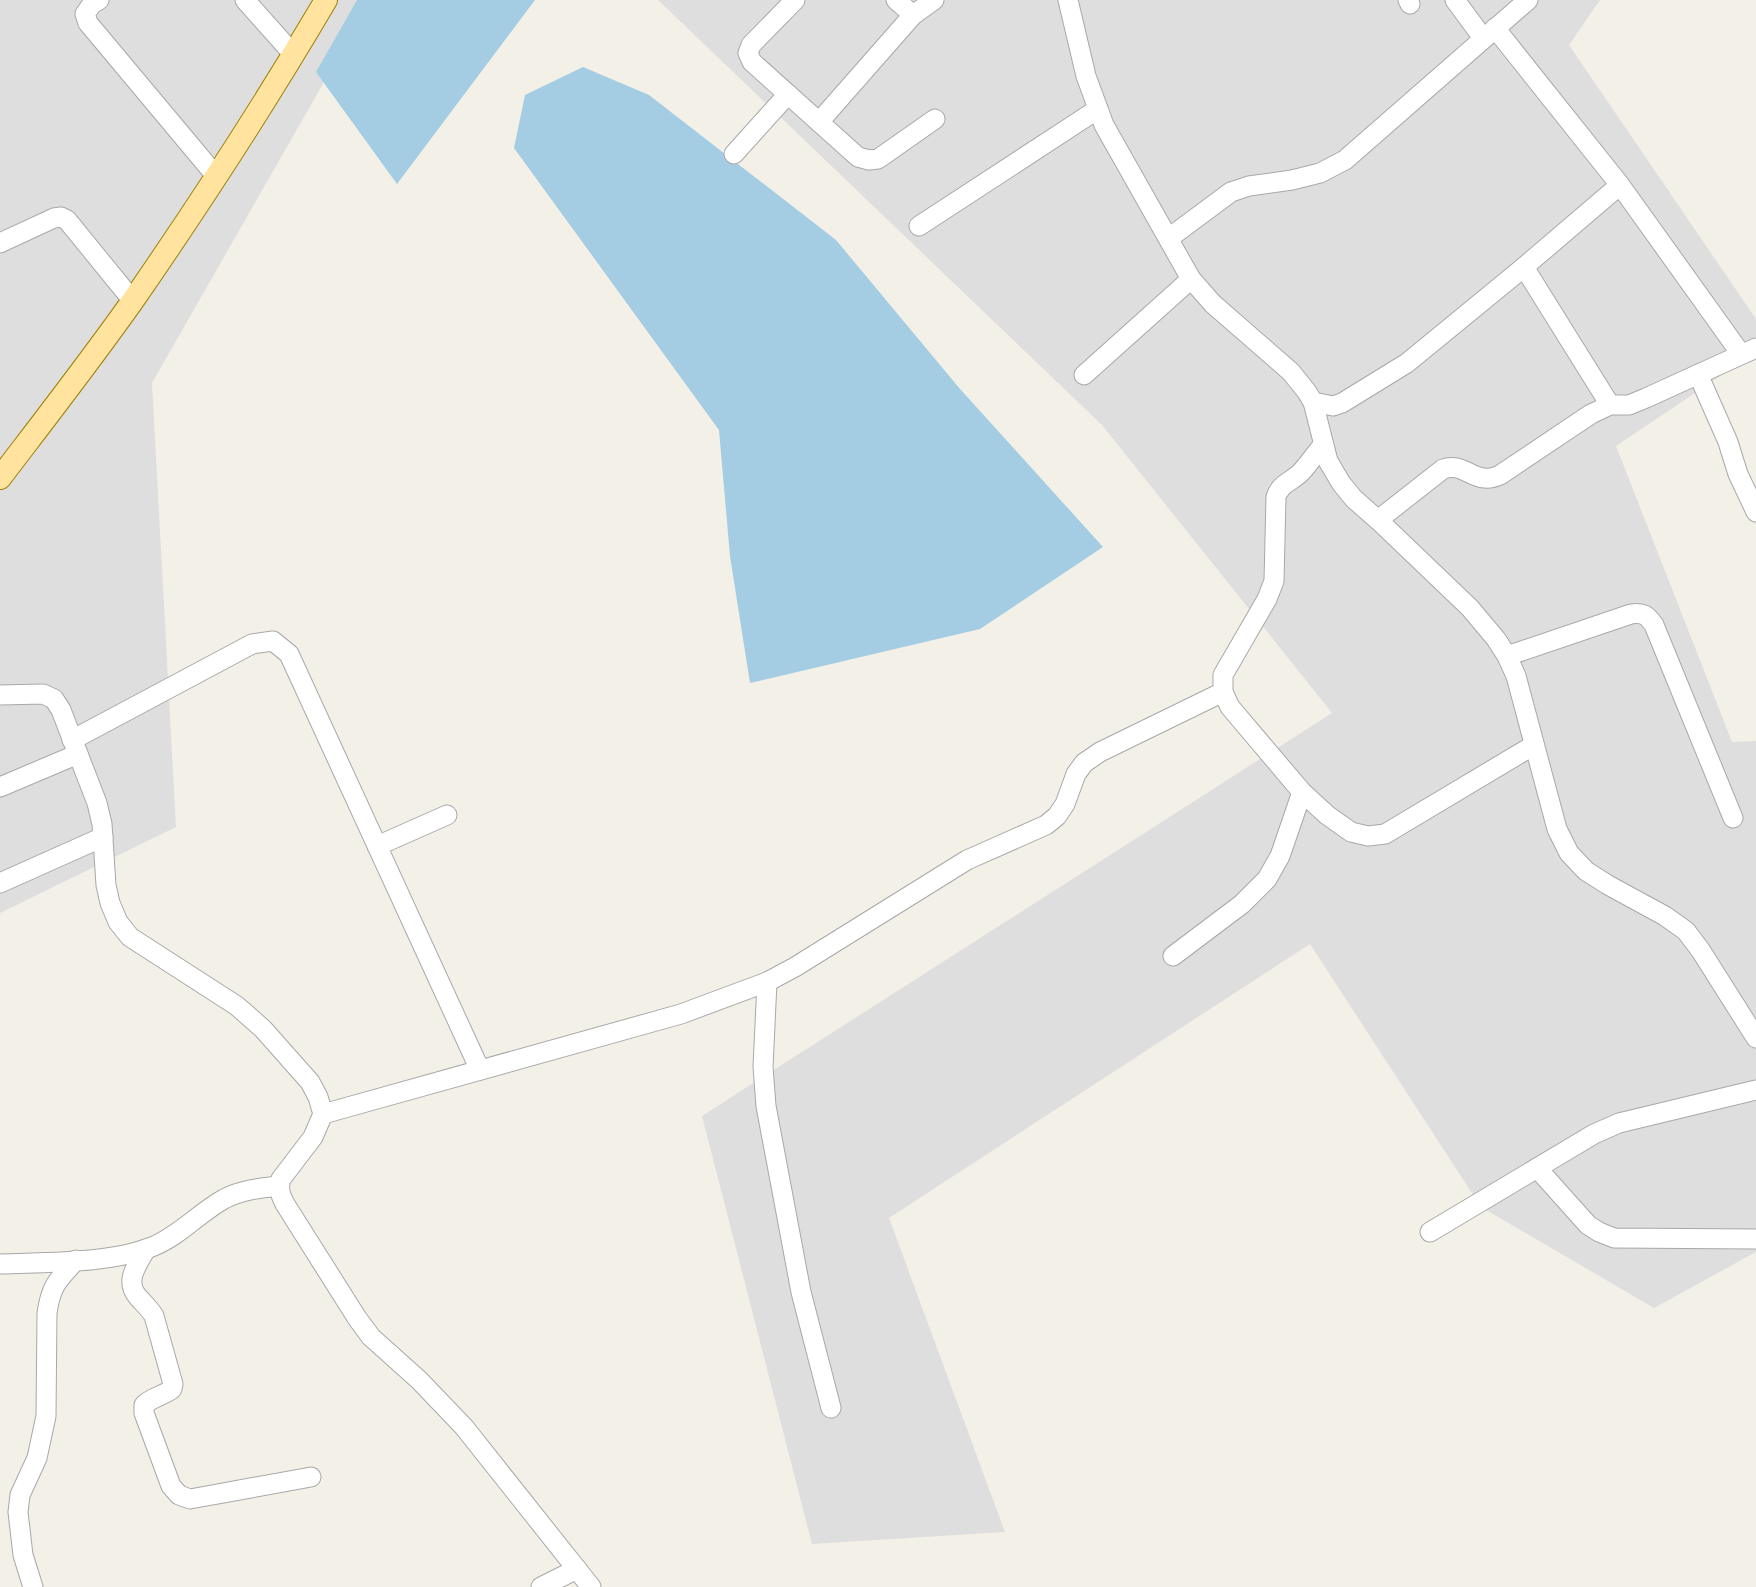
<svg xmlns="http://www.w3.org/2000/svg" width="1756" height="1587" font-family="'Sofia Sans Condensed',sans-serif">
<rect width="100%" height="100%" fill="#f2f0e7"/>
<!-- residential -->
<g fill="#dfdede">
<path d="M0,0H371L152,383L176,827L0,913Z"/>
<path d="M658,0H1600L1569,45L1756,319V352L1616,446L1732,742L1756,741V1252L1654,1308L1481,1207L1310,944L889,1218L1005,1532L812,1544L702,1116L1332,713L1102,425Z"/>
</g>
<!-- water -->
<g fill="#a4cce2">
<path d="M357,0H535L397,184L316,72Z"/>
<path d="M583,67L649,95L836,240L960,389L1103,547L980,629L750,683L730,556L719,430L514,148L525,95Z"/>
</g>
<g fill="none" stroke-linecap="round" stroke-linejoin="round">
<defs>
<g id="minor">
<path d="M99,0L92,4L85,14L88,23L216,176"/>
<path d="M245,0L294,55"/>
<path d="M795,0L751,45L748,53L752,62L858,157L869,160L878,159L935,119"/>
<path d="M896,0L913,15"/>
<path d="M1068,0L1086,76L1104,125L1191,279L1213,304L1291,372L1307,392L1313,402L1328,461L1341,483L1354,499L1378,520L1470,608L1496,639L1507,656L1516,676L1557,829L1569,853L1586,871L1608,885L1665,916L1686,931L1701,951L1756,1038"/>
<path d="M1408,0L1410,4"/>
<path d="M1455,0L1483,38"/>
<path d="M1495,28L1620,185"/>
<path d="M819,122L913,15L934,0"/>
<path d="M734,154L788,94"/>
<path d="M919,226L1098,109"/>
<path d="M1169,238L1231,192L1249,186L1292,180L1320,173L1345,160L1528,0"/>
<path d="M0,243L54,218L61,217L67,220L133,301"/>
<path d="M1524,267L1610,405"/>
<path d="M1698,374L1728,442L1738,474L1756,512"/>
<path d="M1084,375L1191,279"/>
<path d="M1313,402L1333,406L1342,403L1407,363L1524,267L1620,185L1741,354"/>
<path d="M1323,445C1316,453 1310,462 1303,470C1294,481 1280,483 1276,497L1274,581L1267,599L1223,675V692L1230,707L1302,792L1327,815L1351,832L1368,836L1385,834L1534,745"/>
<path d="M1378,520L1443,469C1465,461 1475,487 1500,475L1591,414L1610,405H1629L1646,398L1756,348"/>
<path d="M1507,656L1631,614C1643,612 1647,615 1654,625L1733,818"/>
<path d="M0,695L43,694L54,699L61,710L97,803L102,824L106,885L110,903L118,922L130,937L237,1006L263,1029L310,1082L318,1097L323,1114L313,1137L281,1179C278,1189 280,1194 285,1204L357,1318L371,1337L419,1380L464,1427L591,1587"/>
<path d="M72,740L252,644L273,641L289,654L480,1070"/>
<path d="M0,787L78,754"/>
<path d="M377,846L447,815"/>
<path d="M0,883L103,837"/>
<path d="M1173,956L1242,904L1267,879L1280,856L1302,792"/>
<path d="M767,982L763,1067L766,1106L801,1292L831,1408"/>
<path d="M323,1114L681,1014L767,982L795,967L967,860L1046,825L1057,816L1065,804L1076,774L1084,763L1100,752L1223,692"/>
<path d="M1537,1168L1588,1225L1599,1232L1614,1238L1756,1239"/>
<path d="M1430,1232L1594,1134L1619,1123L1756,1090"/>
<path d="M146,1249C137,1265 124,1281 138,1297C144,1304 150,1309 154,1316L173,1384L172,1389C163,1396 152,1397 144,1405V1413L171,1486L179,1495L190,1499L311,1477"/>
<path d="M0,1264C48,1262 110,1264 154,1246C180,1235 199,1213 224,1199C241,1190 260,1188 279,1186"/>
<path d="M33,1587L23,1555L18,1512L20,1495L37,1458L46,1416L47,1313C51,1285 58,1280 76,1260"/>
<path d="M541,1587L577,1569"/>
</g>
<path id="major" d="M0,478C45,419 91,360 134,299C201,202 266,102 326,0"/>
</defs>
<!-- minor casing -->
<use href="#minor" stroke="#a8a8a8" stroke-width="21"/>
<!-- major casing -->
<use href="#major" stroke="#9e7f00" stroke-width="24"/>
<!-- minor -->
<use href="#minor" stroke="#fff" stroke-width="19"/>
<!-- major -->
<use href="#major" stroke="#ffe39f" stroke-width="22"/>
</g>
</svg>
